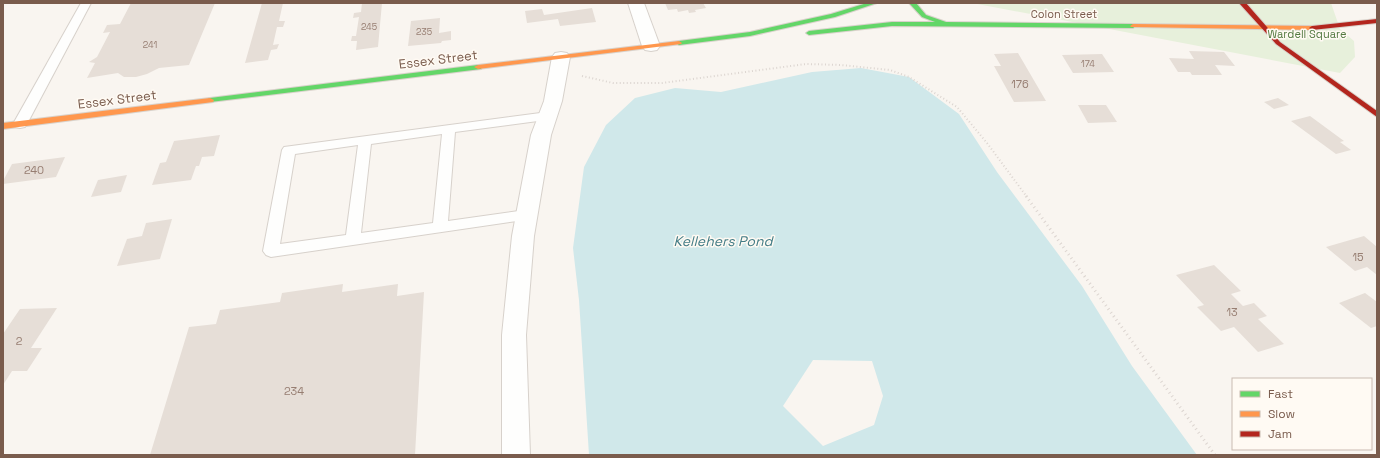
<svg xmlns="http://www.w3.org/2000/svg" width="1380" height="458" font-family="'Space Grotesk',sans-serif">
<rect width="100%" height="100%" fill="#f9f5f0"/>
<!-- green -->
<path fill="#e7f0db" d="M972,3H1331L1340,29L1354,41L1355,57L1340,73Z"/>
<!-- water -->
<path fill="#d0e8ea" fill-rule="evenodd" d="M861,68L909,77L959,114L997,172L1082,286L1132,366L1197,455H589L579,300L573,248L584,167L606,125L635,98L675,88L721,92L812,72ZM813,360L872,361L883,396L874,425L823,446L783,406Z"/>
<!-- building -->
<g fill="#e6ded7">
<path d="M131,3H215L189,65L159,68L147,74L136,77H124L118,73L87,78L95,63L89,62L97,57L110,32L103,33L107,25L120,24Z"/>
<path d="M262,3H283L279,21H285L283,27H277L273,45L279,44L277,49L271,50L268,60L245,63Z"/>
<path d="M362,3H382L378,47L356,50L357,41H351L352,36H356L359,17L353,18L354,13L361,12Z"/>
<path d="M665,3H703L706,8L695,10L696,12L689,13L688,10L678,12L677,9L668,10Z"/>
<path d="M592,8L596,22L560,26L558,19L527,23L525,11L542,9L544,15Z"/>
<path d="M440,18L439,33L451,31V40L442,41L441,43L408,46L411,21Z"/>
<path d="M1189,51L1224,52L1235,66L1215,65L1222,75H1192L1190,72H1178L1169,58L1194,59Z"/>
<path d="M1018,53L1046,101L1014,102L994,66H1001L994,54Z"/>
<path d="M1102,54L1114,72L1073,73L1062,55Z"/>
<path d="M1278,98L1289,105L1274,109L1264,102Z"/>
<path d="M1078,105H1106L1117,122L1088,123Z"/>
<path d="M1310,116L1344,141L1340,142L1351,150L1336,154L1291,121Z"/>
<path d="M220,135L214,156L202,157L199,166H196L191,180L152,185L160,163L166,162L174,141Z"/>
<path d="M65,157L56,177L3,184V181L12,164Z"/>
<path d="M127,175L121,192L91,197L98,180Z"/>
<path d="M172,219L160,259L117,266L127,239L142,236L146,223Z"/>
<path d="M1364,236L1377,247V275L1367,267L1355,271L1326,247Z"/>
<path d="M1214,265L1241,291L1231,294L1243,306L1254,303L1267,316L1258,319L1284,344L1258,352L1234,327L1221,331L1197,307L1204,305L1176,275Z"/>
<path d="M343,284L342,292L398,284L397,296L424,292L415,455H150L189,327L216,324L220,310L280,302L282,293Z"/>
<path d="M1365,293L1377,302V326L1371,328L1339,303Z"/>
<path d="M57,308L31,348H42L27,371H12L3,385V334L20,309Z"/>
</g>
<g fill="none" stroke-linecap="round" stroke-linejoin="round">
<defs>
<g id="lane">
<path d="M81,3H91L27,124L25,127L20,128L15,127L13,124Z"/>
<path d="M548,112L553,113L554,116L553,119L455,132L448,221L526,210L531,211L533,215L531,219L271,257L266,255L263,251L282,150L284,147ZM442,134L433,223L361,233L371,144ZM358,145L346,235L280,244L295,154Z"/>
</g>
<g id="street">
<path d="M628,3H644L660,46L657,50L651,51L645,50L642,46Z"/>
<path d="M561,52L567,53L570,57L562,101L551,135L534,236L526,335L530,455H502V335L512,236L531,135L544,101L552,57L555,53Z"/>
</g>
<g id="fast">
<path d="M867,3H877L835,17L750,36L679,45L676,43L679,41L750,32L831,14Z"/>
<path d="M909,3H916L926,15L946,22L1133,24L1136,26L1133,28L892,26L809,35L806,33L809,31L892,22H935L922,17Z"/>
<path d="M478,65L482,67L481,69L210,102L206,100L210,98Z"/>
</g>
<g id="slow">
<path d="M1133,24L1312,26L1315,28L1312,30L1131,27L1130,26Z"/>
<path d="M679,41L682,43L681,44L478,69L474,67L478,65Z"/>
<path d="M210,98L214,100L213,102L3,129V123Z"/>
</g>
<g id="jam">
<path d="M1239,3H1246L1280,42L1377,111V117L1276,44Z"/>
<path d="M1377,19V23L1312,30L1309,28L1312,26Z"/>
</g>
</defs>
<!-- lane casing -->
<use href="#lane" stroke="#d7d1cb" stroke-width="2"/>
<!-- street casing -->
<use href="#street" stroke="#d7d1cb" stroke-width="2"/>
<!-- fast casing -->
<use href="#fast" stroke="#d9d2cb" stroke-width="2"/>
<!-- slow casing -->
<use href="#slow" stroke="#d9d2cb" stroke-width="2"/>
<!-- jam casing -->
<use href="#jam" stroke="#d9d2cb" stroke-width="2"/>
<!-- path-far1 -->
<path stroke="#dcd5d0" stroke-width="2" stroke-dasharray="1 2.5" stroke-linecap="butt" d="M582,76L613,83H662L806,64L841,65L890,70L909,77L957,107L987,143L1027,197"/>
<!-- path -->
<path stroke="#dcd5d0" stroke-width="3" stroke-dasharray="1 3.5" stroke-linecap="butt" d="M1026,196L1215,455"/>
<!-- lane -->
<use href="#lane" fill="#fefefd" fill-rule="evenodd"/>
<!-- street -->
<use href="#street" fill="#fefefd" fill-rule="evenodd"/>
<!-- fast -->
<use href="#fast" fill="#63d668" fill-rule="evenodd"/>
<!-- slow -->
<use href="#slow" fill="#ff974d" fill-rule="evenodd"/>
<!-- jam -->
<use href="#jam" fill="#b3261e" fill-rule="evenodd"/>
</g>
<g text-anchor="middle" stroke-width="3" stroke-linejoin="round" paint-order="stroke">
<!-- far-number labels -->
<g font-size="9" fill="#977e72">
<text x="369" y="30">245</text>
<text x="424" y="35">235</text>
<text x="150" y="48">241</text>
<text x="1088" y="67">174</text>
</g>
<!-- far-street labels -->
<g font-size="11" fill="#7a5c4d" stroke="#fffaf3">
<text x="1064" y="18">Colon Street</text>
</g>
<!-- far-park labels -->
<g font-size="11" fill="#537a41" stroke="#fffaf3">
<text x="1307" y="38">Wardell Square</text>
</g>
<!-- number labels -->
<g font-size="11" fill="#977e72">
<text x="1020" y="88">176</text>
<text x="34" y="174">240</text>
<text x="1358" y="261">15</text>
<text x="1232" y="316">13</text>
<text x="19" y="345">2</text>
<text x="294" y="395">234</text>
</g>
<!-- street labels -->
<g font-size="13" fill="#7a5c4d" stroke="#fffaf3">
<text transform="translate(438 59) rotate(-7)" y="5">Essex Street</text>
<text transform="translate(117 99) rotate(-7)" y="5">Essex Street</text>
</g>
<!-- water labels -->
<g font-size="14" font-style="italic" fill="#437c86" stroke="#fffaf3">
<text x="723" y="246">Kellehers Pond</text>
</g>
</g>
<!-- border -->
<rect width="1380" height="458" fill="none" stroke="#7a5c4d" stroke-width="8"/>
<!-- legend -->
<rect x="1232" y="378" width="140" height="72" fill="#fffaf3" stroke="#cabbb1"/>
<rect x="1240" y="391" width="20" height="6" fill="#63d668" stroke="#cabbb1"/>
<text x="1268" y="398" font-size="12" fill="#7a5c4d">Fast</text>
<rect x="1240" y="411" width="20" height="6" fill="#ff974d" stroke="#cabbb1"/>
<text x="1268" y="418" font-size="12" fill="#7a5c4d">Slow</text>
<rect x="1240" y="431" width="20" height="6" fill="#b3261e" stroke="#cabbb1"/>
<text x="1268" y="438" font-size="12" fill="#7a5c4d">Jam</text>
</svg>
